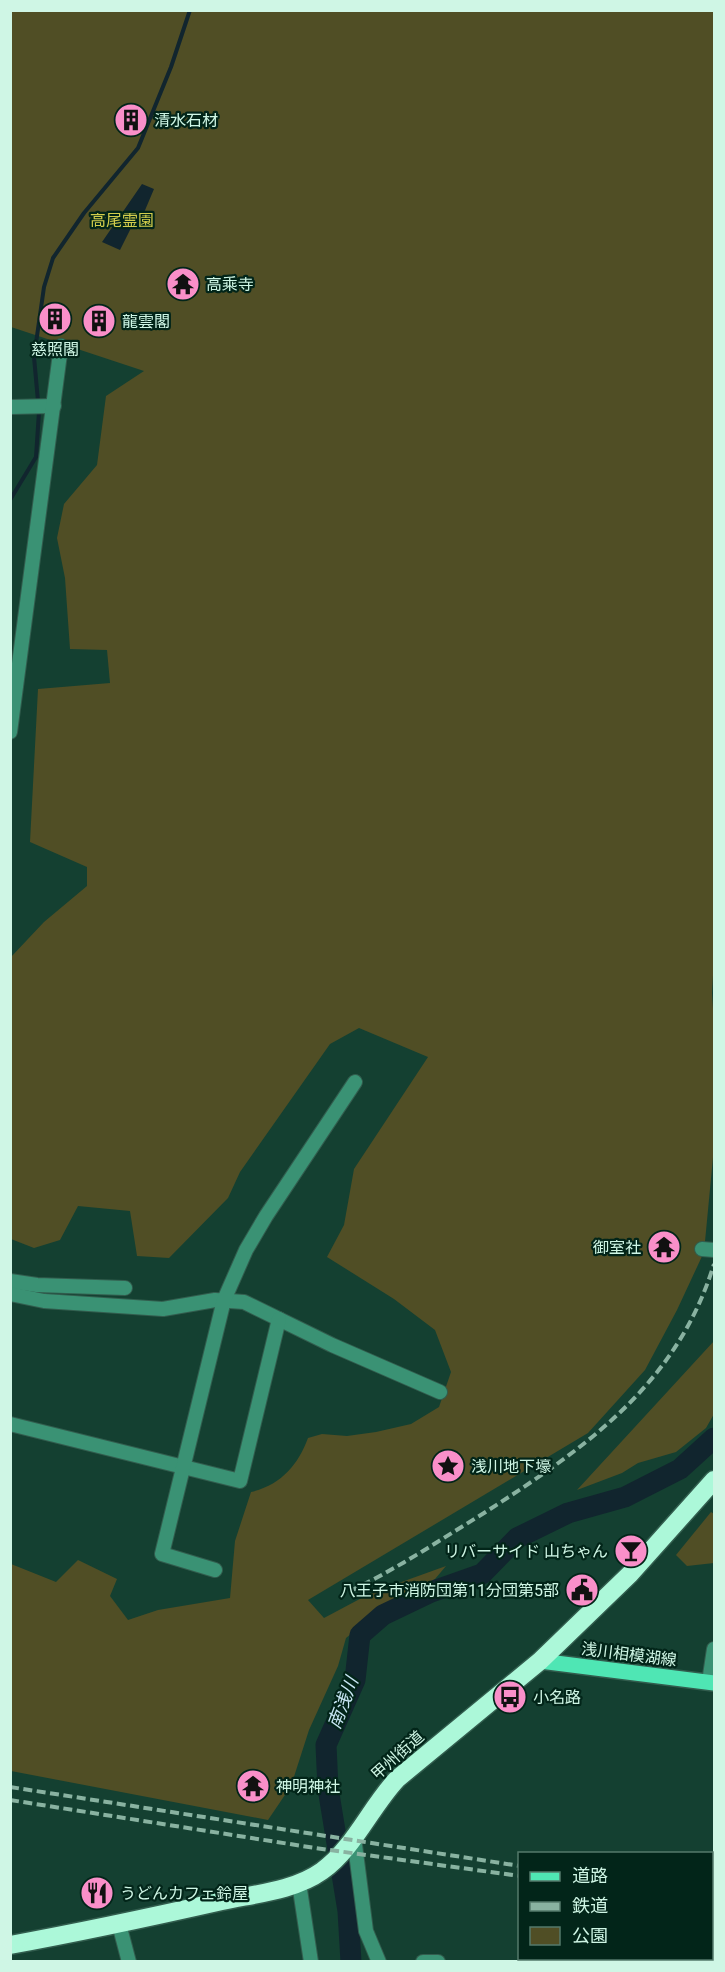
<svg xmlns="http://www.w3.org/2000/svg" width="725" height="1972" font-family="Roboto,'Noto Sans JP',sans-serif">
<rect width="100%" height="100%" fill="#144031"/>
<!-- green -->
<g fill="#504e25">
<path d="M10,11H714V958L712,993L714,1024V1147L704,1252L677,1310L645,1370L588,1433L308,1600L324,1618L371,1593L446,1566L435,1579L389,1603L346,1638L338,1666L309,1730L291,1786L268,1820L11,1771V1564L56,1582L78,1560L117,1579L110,1596L128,1620L158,1610L230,1598L235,1541L251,1492C281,1485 298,1465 308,1438L322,1434L347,1436L376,1432L411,1424L439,1407L451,1372L435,1330L394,1299L327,1257L344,1225L354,1169L428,1057L359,1028L330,1044L240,1172L228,1198L169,1258L137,1256L130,1211L78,1206L60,1240L34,1248L11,1239V957L44,922L87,886V867L30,842L38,689L110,683L107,650L70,649L65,578L57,538L64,504L97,465L106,396L144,371L11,327Z"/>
<path d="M714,1341V1414L706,1428L676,1452L638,1463L622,1473L577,1490Z"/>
<path d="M711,1512L714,1514V1563L687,1566L676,1555Z"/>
</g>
<!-- water -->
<path fill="#11252e" d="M142,184L154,189L143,215L137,216L120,250L102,242Z"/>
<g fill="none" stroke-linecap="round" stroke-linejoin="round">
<!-- stream -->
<path stroke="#11252e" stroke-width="4" d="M10,500L36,457L39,412L34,357L44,287L53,258L84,213L138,148L171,67L190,10"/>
<!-- river -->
<path stroke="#11252e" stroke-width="21" d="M351,1962L348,1911L328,1788L326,1745L355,1680L360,1635L383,1615L431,1592L482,1574L517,1538L568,1513L625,1497L680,1469L714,1438"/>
<defs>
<g id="minor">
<path d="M10,407L54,406"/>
<path d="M10,732L61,346"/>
<path d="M702,1249L714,1250"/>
<path d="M10,1281L37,1285L125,1288"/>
<path d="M10,1294L44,1301L163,1309L215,1300L244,1302L332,1345L440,1392"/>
<path d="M10,1424L240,1481L279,1319"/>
<path d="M215,1570L162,1554L224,1300L246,1250L266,1216L355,1082"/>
<path d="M709,1682L714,1649"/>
<path d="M354,1837L366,1931L379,1962"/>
<path d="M712,1880H714"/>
<path d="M299,1883L311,1962"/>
<path d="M119,1924L129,1962"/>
<path d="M423,1962H438"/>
</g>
<path id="major" d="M540,1661L714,1683"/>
<path id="highway" d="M10,1945C81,1932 151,1917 222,1901C254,1894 294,1891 322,1871C354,1848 370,1808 397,1779L540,1661L630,1574L714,1480"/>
</defs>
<!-- minor casing -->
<use href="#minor" stroke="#325d4e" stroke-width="16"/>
<!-- major casing -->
<use href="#major" stroke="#325d4e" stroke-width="18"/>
<!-- highway casing -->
<use href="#highway" stroke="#325d4e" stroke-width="21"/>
<!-- minor -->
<use href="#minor" stroke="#3a9274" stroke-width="14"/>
<!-- major -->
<use href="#major" stroke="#4fe6b4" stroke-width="15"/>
<!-- highway -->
<use href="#highway" stroke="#acf8d9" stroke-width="18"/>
<!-- rail -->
<g stroke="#89b2a1" stroke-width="4" stroke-dasharray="9 4.5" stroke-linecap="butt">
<path d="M350,1591C397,1569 440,1540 484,1513C585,1448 677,1385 714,1264"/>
<path d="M10,1787L520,1866"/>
<path d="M10,1800L315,1848L520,1876"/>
<path d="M712,1894L714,1895"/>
</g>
</g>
<!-- icons -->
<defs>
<symbol id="building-disc" viewBox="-11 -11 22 22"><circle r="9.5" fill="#f98fc9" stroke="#022519"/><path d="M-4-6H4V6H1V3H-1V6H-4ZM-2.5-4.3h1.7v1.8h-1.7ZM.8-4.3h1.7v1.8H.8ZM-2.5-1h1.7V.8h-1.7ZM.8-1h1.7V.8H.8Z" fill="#111"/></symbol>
<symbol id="temple-disc" viewBox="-11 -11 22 22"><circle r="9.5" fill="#f98fc9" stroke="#022519"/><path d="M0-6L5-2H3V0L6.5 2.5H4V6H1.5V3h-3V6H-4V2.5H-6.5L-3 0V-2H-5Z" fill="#111"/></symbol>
<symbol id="sight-disc" viewBox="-11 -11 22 22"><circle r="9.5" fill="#f98fc9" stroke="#022519"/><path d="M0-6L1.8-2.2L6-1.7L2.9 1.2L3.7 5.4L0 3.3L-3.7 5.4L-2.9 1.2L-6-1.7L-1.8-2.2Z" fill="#111"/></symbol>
<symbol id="bar-disc" viewBox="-11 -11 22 22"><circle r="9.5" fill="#f98fc9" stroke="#022519"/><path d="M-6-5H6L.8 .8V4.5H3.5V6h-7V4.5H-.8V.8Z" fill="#111"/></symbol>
<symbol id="civic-disc" viewBox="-11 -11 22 22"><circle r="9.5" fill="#f98fc9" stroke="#022519"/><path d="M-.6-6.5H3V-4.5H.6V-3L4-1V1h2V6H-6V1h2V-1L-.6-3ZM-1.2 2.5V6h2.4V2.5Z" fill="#111"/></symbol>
<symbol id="bus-disc" viewBox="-11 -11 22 22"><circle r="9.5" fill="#f98fc9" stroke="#022519"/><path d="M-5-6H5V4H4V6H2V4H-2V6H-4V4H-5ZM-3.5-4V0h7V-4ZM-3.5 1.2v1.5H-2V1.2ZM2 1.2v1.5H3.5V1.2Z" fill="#111"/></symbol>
<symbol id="restaurant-disc" viewBox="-11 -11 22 22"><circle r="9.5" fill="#f98fc9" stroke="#022519"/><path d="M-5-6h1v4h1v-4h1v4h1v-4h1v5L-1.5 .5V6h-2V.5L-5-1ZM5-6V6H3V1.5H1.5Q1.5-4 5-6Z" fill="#111"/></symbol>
</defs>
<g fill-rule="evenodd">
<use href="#building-disc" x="112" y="101" width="38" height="38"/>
<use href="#temple-disc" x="164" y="265" width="38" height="38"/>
<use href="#building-disc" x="36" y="300" width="38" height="38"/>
<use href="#building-disc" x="80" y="302" width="38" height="38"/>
<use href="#temple-disc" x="645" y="1228" width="38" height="38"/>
<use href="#sight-disc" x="429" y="1447" width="38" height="38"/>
<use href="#bar-disc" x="612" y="1532" width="38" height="38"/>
<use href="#civic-disc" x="563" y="1571" width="38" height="38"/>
<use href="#bus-disc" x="491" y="1678" width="38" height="38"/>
<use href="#temple-disc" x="234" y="1767" width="38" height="38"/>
<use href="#restaurant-disc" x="78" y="1874" width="38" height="38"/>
</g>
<g text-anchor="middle" stroke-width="4.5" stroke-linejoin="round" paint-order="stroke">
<!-- poi labels -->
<g font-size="16" fill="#cff6e5" stroke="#022519" text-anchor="start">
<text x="154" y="126">清水石材</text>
<text x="206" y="290">高乘寺</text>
<text x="122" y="327">龍雲閣</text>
<text x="55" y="355" text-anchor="middle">慈照閣</text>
<text x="641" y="1253" text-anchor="end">御室社</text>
<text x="471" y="1472">浅川地下壕</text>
<text x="608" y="1557" text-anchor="end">リバーサイド 山ちゃん</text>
<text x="559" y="1596" text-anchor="end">八王子市消防団第11分団第5部</text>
<text x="533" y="1703">小名路</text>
<text x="276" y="1792">神明神社</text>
<text x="120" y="1899">うどんカフェ鈴屋</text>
</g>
<!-- park labels -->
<g font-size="16" fill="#d2cd4c" stroke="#022519">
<text x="122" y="226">高尾霊園</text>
</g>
<!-- street labels -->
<g font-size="16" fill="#cff6e5" stroke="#022519">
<text transform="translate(629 1654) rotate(7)" y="6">浅川相模湖線</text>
<text transform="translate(397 1755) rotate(-42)" y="6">甲州街道</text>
</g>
<!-- water labels -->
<g font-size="18" font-style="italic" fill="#c9e7f5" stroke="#022519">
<text transform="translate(343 1703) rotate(-69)" y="6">南浅川</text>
</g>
</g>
<!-- border -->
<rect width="725" height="1972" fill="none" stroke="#cff6e5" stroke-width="24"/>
<!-- legend -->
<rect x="518" y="1852" width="195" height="108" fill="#022519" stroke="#54796b" stroke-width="1.5"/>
<rect x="530" y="1872" width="30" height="9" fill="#4fe6b4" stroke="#54796b" stroke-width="1.5"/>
<text x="572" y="1882" font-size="18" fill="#cff6e5">道路</text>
<rect x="530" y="1902" width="30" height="9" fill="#89b2a1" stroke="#54796b" stroke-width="1.5"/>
<text x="572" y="1912" font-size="18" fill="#cff6e5">鉄道</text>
<rect x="530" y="1927" width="30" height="18" fill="#504e25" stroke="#54796b" stroke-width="1.5"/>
<text x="572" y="1942" font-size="18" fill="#cff6e5">公園</text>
</svg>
